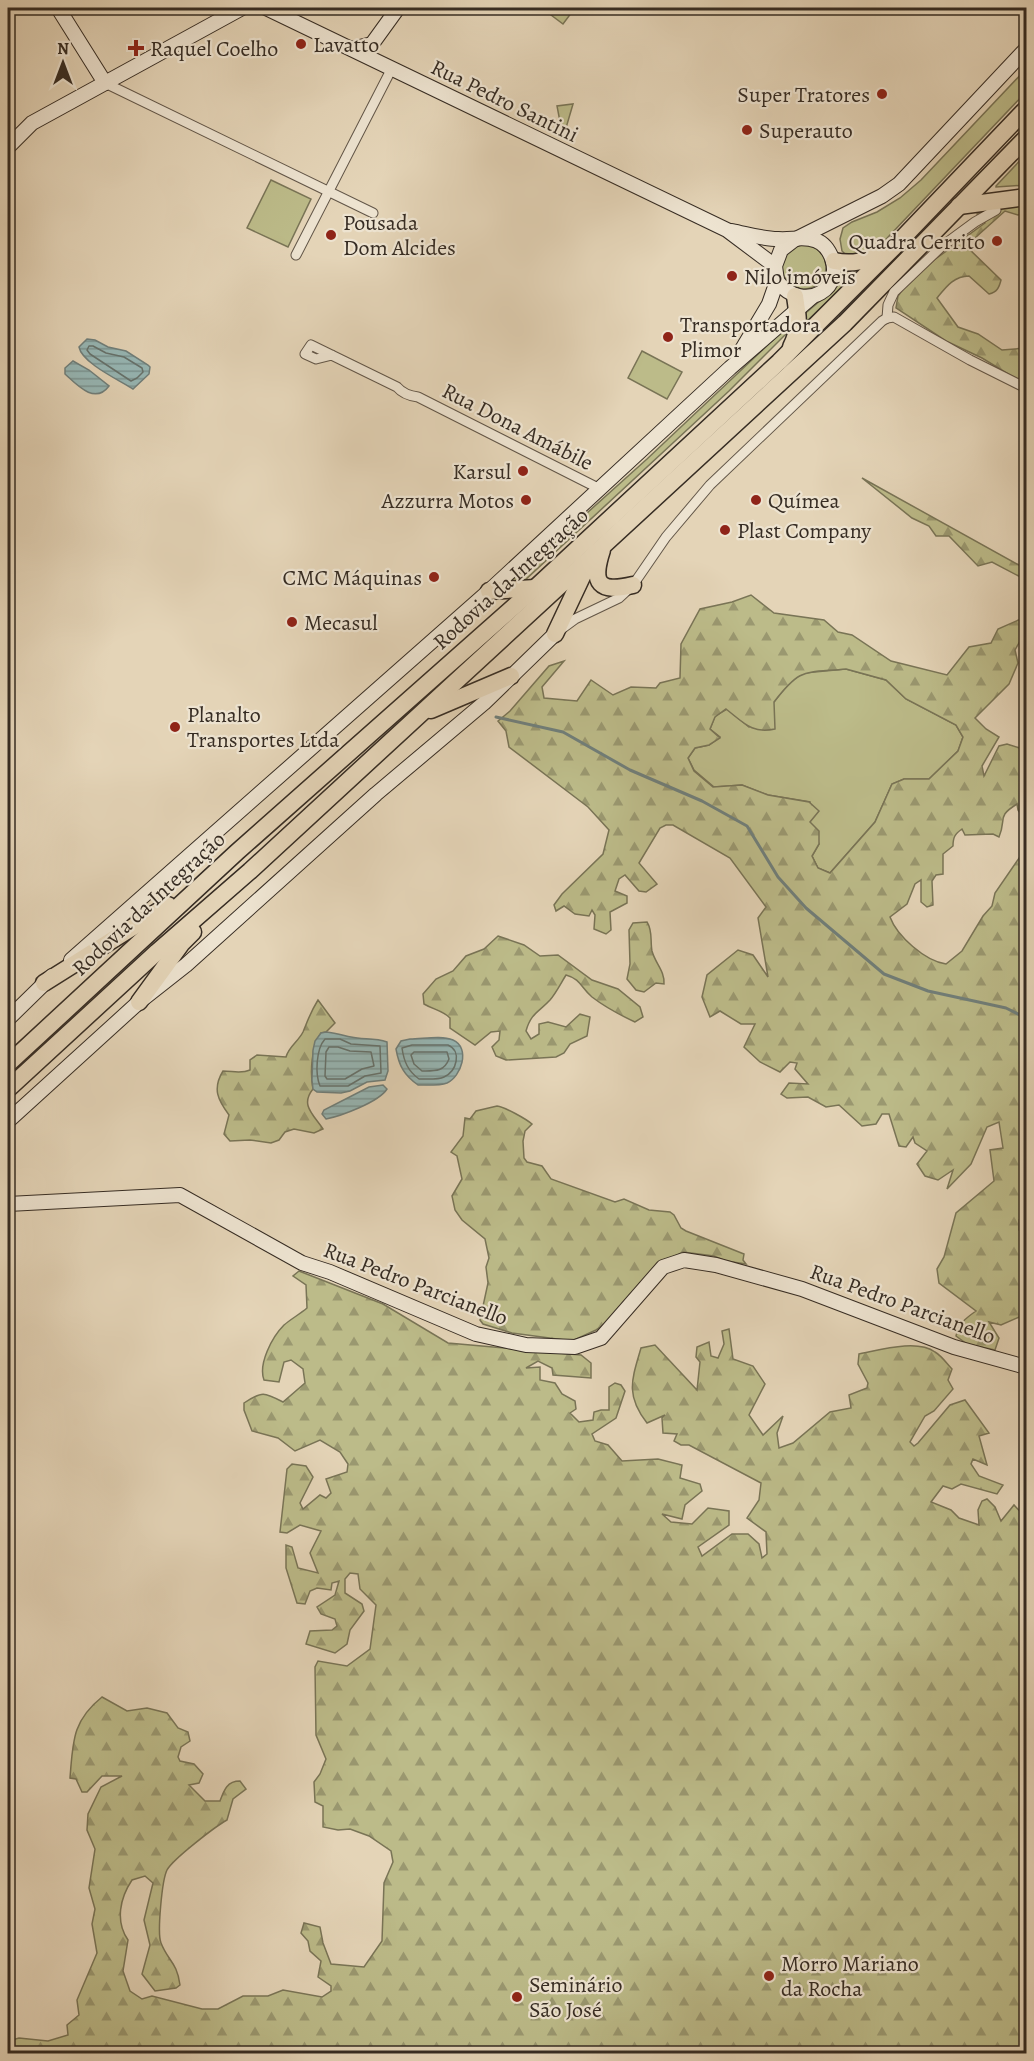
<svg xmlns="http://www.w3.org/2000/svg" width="1034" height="2061" font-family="Alegreya,serif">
<defs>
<pattern id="forest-firs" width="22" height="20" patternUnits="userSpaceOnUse" patternTransform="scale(1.5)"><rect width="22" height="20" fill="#bcbb89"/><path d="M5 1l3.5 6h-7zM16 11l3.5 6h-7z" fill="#9a9870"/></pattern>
<pattern id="water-rules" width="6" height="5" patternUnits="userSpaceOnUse" patternTransform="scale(1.5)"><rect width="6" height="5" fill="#97b7b5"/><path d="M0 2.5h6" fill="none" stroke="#7c9593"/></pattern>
</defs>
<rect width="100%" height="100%" fill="#e4d4b7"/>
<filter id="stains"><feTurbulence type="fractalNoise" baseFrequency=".00333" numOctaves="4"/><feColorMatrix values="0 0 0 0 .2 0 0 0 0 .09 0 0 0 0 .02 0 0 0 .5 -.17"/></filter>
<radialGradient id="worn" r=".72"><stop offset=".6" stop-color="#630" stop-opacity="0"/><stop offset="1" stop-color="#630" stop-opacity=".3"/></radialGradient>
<!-- green -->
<g fill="#bcbb89" stroke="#797456" stroke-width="1.5">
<path d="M544,8H575L563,24L543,9Z"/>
<path d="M1026,69V92L871,255L851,260L842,251L840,239L843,228L852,222L877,212L900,198L921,180Z"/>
<path d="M573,104L566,128L561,127L557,106Z"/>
<path d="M1026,154V185L996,187V186Z"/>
<path d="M271,180L311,199L288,247L247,228Z"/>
<circle cx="804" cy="267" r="22"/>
<path d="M840,272L855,275L804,324L801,317L835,288Z"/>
<path d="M789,325V331L729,391L524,581L508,584L647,459Z"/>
<path d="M642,351L682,372L667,399L628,378Z"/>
<path d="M846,669L886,680L906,699L956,725L963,737L958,751L929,779H904L892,784L875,822L830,873L818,868L812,856L819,844L810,822V802L768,795L742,785L714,787L694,770L688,758L695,748L709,745L720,737L710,729L715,716L727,709L749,727L774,702L791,680L804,673Z"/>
</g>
<!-- forest -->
<g fill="url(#forest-firs)" stroke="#797456" stroke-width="1.5" fill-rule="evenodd">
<path d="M1001,203L1020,205L1026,210L1025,214L1018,215L1005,211L966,246L1001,280C999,288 997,292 989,294L969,276C954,276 946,287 937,298L958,327L978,334L1002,350L1026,348V383L1025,384L982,358L946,341L896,308L898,296L903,289L934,260L985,223L977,214Z"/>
<path d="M862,478L1026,569V580L992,562L978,566L949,536H936L929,526L912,518Z"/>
<path d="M751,595L774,613L824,620L838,632L852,635L891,661L947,675L969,647L991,643L998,629L1023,618L1026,614V630L1015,650L1018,663L1009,684L975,718L986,729L999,737L982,766L984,776L999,746L1007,744L1026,750V817L1022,816L1018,810L1017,804C996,817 1007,818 999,837L993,834L965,835L962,829C955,834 953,837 953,846L943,854V874L936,875L932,881L933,905L927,907L921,902V880L915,884L907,904L890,917C897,936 925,961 946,964L962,951L983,916L992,906L995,893L1026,848V1217L1019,1220V1230L1026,1239V1314L1001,1325L989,1322L999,1338L995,1350L967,1344L956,1336C959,1323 966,1318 976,1311L939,1283L937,1269L944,1257L956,1213L994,1181L990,1150L1003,1148L999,1122L987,1127L971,1164L947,1189L953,1170L938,1180L925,1176L917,1164L927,1151L915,1143L913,1137L906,1147L899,1146L889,1114H882L876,1124L862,1126L839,1105L826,1107L808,1097L787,1098L781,1094L789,1083L808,1084L795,1069L797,1063L790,1062L780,1072L760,1062L744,1047L755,1024H741L720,1011L710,1017L702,997L707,975L738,950L753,955L768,977L758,918L766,907L730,858L673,825H666L660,828L639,863L657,884L646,892L639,891L625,875L619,879L615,891L627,896V903L610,912L611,930L606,934L594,929L595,915L592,910L589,916L575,914L564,906L556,911L554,905L562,894L603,854L609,830L588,807L509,747L506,731L498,721L510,711L549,666L564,661L542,687L544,698L577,701L591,680L613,695L631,687L656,688L660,683L680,678L681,644L700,609L732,602ZM846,669L886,680L906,699L956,725L963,737L958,751L929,779H904L892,784L875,822L830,873L818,868L812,856L819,844V831L810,822L819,811L809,802L768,795L742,785L713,787L694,771L688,758L695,748L709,745L720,738L710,729L715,717L726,709C744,723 752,734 775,729L774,702C801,667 804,673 846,669Z"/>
<path d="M647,922C653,931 650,941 652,951C655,963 665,971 664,984L656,983L644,992L636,990L627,979L630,964L629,930L633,923Z"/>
<path d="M498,936L524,945L540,956L558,955L592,980L618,989L640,1007L643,1017L635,1022C620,1015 605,1007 592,997C581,988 581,979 566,975C561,983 556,993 550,1000C539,1012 531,1013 526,1031L531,1039L539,1034V1024L548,1022L566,1027L580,1014L590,1017L587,1036L570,1044L564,1053L556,1057L506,1060L496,1056L492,1047L499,1040L500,1031L491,1032L475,1045L450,1028V1018C442,1010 434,1010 424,1004L423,994L436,979L453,971L466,956L484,949Z"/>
<path d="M318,1000L335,1023L326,1032L321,1033C311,1047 310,1073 313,1089C300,1105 313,1114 323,1129L314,1133L294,1129L285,1132L279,1140L271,1143L250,1140L230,1141L224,1134L229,1115C218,1100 212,1089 223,1071C233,1071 241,1074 250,1070V1060L257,1055L286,1057C289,1046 298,1042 303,1032C308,1020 310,1013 318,1000Z"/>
<path d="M497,1106C505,1107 526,1119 532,1124L525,1131L523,1141L524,1158L527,1162L542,1166L551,1179L615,1202L624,1199L649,1210L670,1212L674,1215L681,1228L686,1231L744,1254L743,1260L746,1264L726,1261L714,1256L683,1252L660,1263L640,1283L610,1321L596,1330L572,1341L512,1333L483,1324L480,1320L488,1283L486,1267L489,1258L485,1239L462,1220L455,1210L452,1196L462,1179L457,1156L451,1152L463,1136L465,1118L470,1119L476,1111Z"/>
<path d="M299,1271L383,1304L448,1343L581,1355L591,1363V1378L553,1375L552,1368L538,1361L526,1368L540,1367V1380L555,1383L562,1394L575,1401L576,1409L570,1413L579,1422L593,1420L594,1412L601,1410H609V1387L615,1383L621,1385L625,1391L616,1418L592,1434L595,1441L608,1445L622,1461L658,1459L682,1465L680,1478L700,1484L702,1491L685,1505L682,1519L662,1514L671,1522L692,1524L708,1508L729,1511V1525L698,1547L702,1556L732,1534H748L759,1544L762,1558L767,1554L766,1532L747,1518L759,1500L761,1483L689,1445H681L674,1441L677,1434L663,1433L662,1418L665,1415L647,1423C625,1395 632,1379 641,1348L655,1345L697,1390L700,1362L696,1357L697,1347L709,1342L711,1356L718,1358L724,1344L722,1331L729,1329L733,1359L753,1366L765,1384L749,1415L763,1435L783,1416L777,1433L779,1448L793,1443L830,1412L851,1408L849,1395L867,1388L868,1383L858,1364L859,1354C880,1350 917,1339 935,1352C942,1356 947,1364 952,1369L948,1380L953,1389L934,1411L925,1416L910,1442L914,1446L918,1443L950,1405L965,1400L989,1433L979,1436L987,1465L973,1459L971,1464L979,1476L1003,1485L997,1494L961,1484L952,1489L943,1486L931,1502L951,1510L959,1518L979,1525L978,1510L982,1501L987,1499L995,1507L1001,1521L1014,1505L1025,1517L1022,1527L1026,1536V2053L8,2054V2041L19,2038L48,2041L68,2035L67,2025L79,2015L77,2000L97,1953L92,1924L95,1909L89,1888L95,1849L87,1830L88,1814L101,1787L122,1776H102L87,1792H82L76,1779L70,1778C73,1742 72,1721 102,1697L127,1711L147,1708L167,1713L178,1728L188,1732L190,1741L181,1747L178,1757L180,1761L194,1764L203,1774L199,1783L189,1785L205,1801H220C224,1790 227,1781 240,1781L246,1789L233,1799L227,1820C216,1826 173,1859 167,1870C162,1880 157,1933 161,1943C168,1961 177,1962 180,1985L176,1988L155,1991L142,1974L150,1945L144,1920L153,1883L145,1876L132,1880C120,1898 115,1921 128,1940L123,1971L130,1991L142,1999L152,1996L202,2009H218L243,1996H268L283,1990L322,1997L331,1991V1986L318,1977L321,1961L310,1951L308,1941L301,1933L304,1923L320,1927L323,1943L331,1964L364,1967L382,1941L384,1883L393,1862L391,1851L369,1836L350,1829L338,1830L323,1827V1806L315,1802L314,1782L320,1774L326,1759L316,1735L315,1667L318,1661L347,1666L370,1649L376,1605L360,1589L358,1574L350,1573L345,1579V1593L362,1604L364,1611L350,1630L347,1644L335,1653L306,1644L310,1631L332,1630L337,1626L335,1619L321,1614L317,1607L335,1595L339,1581L332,1583L331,1590L317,1588L310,1591L305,1604L297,1603L286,1568V1545L292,1547L298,1568L318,1573L310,1553L321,1531L300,1525L287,1533L280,1532L287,1469L292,1464L306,1466L313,1477L300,1503L303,1509L320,1495L326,1498L331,1493L326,1479L347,1472L348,1464L340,1452L320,1440L295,1451L278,1438L252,1431L244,1410V1403C262,1391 264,1392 283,1402L305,1383L303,1369L291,1360L284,1362L279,1382L264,1380C258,1364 272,1337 284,1325C291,1319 300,1314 307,1308L306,1285L293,1276Z"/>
</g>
<!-- water -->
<g fill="url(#water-rules)" stroke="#707f7b" stroke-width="1.5">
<path d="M87,339L95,340L108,347L126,351L148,365L150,367L149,374L133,389C119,380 82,363 79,347Z"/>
<path d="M73,361L89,370L109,386C95,405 77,385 65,374V368Z"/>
<path d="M326,1032C336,1033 342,1035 351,1037C363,1040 374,1037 387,1042L388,1071L385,1080L367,1082L350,1091L341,1093L317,1092L313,1089L312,1080L313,1050L315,1041L321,1033Z"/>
<path d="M410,1039C423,1039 441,1035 453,1040C471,1048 461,1077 447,1083C439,1086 426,1085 418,1085C404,1075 399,1066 396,1049L401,1041Z"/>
<path d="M383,1085L387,1089C379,1102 341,1116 326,1119L322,1114L324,1110L369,1087Z"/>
</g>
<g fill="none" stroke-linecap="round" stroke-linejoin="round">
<!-- shore -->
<g stroke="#66726c" stroke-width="1.5">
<path d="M89,346H93L106,353L124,357L142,368L143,372L137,378L131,381L90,354L87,350Z"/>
<path d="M325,1039H340L351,1044L380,1046L381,1073L365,1076L348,1086H320C315,1074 316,1049 325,1039Z"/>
<path d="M412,1045H448C462,1051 457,1071 444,1077C438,1080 426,1079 419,1079C408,1071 404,1062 402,1048Z"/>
<path d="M329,1047H338L350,1051L371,1052L374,1066L362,1069L345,1079H327L325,1076L326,1052Z"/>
<path d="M414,1052H447L449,1059C444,1072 435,1071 422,1071L414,1064L411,1055Z"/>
</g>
<!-- stream -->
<path stroke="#707f7b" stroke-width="3" d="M496,717L563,732L630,770L702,801L747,826L778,877L806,908L884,974L928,991L1006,1008L1026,1018"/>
<defs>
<g id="street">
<path d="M8,11L14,8"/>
<path d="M105,83L373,213"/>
<path d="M296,255L392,68"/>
<path d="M887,318L888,305L894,292L941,247L975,222L996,210"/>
<path d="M887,318L894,317L970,360L1026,388"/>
<path d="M332,355L316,359L305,354L311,345L397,387C402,393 410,396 418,397L600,489"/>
<path d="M560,630L575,619L619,598L633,585L666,537L710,485L882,321L887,318"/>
</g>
<g id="secondary">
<path d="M58,8L105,83"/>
<path d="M266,8L727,230L775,266"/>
<path d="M352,49L372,44L398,8"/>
<path d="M8,147L32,123L242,8"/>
<path d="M732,231C747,234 763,239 778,239C789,240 800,237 810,239C818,240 825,245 829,252C849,287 804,316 777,281"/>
<path d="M738,356L769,304L777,281L775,266L781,250L794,240L882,196L899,184L1026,49"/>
<path d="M71,960L489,591L730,368L812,297"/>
<path d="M8,1019L52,976"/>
<path d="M8,1121L139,1002L186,965L376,794L484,703L555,634"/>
<path d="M8,1204L180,1195L302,1263L330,1272L476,1334L526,1345L575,1347L601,1338L663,1267L684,1260L716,1265L802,1289L954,1347L1026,1367"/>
</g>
<g id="highway">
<path d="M959,206L1026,197"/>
<path d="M834,261C853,265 866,261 883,253"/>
<path d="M791,347C801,327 798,318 795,296"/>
<path d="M602,550C591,584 599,593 633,585"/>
<path d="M489,591L535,588"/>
<path d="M555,634L588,564"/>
<path d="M431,710L511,676"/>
<path d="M44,983L168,905"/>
<path d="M139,1002L182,943L193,932"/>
<path d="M8,1064L237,852L535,588L779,362L894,247L1026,109"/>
<path d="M8,1089L157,952L250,871L845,323L1026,138"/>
</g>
</defs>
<!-- street casing -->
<use href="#street" stroke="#625648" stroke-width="11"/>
<!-- secondary casing -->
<use href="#secondary" stroke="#362c23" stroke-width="16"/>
<!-- highway casing -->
<use href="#highway" stroke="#362c23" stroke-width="19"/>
<!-- street -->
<use href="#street" stroke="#ede3d0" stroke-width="9"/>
<!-- secondary -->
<use href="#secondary" stroke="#ede3d0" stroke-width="14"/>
<!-- highway -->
<use href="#highway" stroke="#e4d4b7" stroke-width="16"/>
</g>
<!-- markers -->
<g fill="#8f2418" stroke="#ede3d0" stroke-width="2">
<circle cx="301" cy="44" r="6"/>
<path d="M133 39h6v6h6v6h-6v6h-6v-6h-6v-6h6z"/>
<circle cx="882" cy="94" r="6"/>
<circle cx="747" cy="130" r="6"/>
<circle cx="331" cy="235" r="6"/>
<circle cx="997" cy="241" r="6"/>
<circle cx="732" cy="276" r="6"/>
<circle cx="668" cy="337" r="6"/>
<circle cx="523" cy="471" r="6"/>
<circle cx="526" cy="500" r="6"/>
<circle cx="756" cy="500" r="6"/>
<circle cx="725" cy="530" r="6"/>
<circle cx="434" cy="577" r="6"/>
<circle cx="292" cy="622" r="6"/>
<circle cx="175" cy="727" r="6"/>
<circle cx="769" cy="1976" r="6"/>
<circle cx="517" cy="1997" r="6"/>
</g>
<g text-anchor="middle" stroke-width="4.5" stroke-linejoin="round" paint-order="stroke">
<!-- poi labels -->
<g font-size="22" fill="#362c23" stroke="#ede3d0" text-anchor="start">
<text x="313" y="52">Lavatto</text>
<text x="150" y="56">Raquel Coelho</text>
<text x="870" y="102" text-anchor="end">Super Tratores</text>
<text x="759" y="138">Superauto</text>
<text x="343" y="230">Pousada<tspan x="343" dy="25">Dom Alcides</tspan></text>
<text x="985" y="249" text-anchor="end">Quadra Cerrito</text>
<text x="744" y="284">Nilo imóveis</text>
<text x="680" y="332">Transportadora<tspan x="680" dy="25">Plimor</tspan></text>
<text x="511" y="479" text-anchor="end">Karsul</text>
<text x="514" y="508" text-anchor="end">Azzurra Motos</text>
<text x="768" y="508">Químea</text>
<text x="737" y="538">Plast Company</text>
<text x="422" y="585" text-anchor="end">CMC Máquinas</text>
<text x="304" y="630">Mecasul</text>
<text x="187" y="722">Planalto<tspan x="187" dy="25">Transportes Ltda</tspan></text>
<text x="781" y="1971">Morro Mariano<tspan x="781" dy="25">da Rocha</tspan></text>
<text x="529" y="1992">Seminário<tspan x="529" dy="25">São José</tspan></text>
</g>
<!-- street labels -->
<g font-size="22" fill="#362c23" stroke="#ede3d0">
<text transform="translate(505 100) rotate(26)" y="8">Rua Pedro Santini</text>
<text transform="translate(518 426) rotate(27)" y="8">Rua Dona Amábile</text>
<text transform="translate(510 578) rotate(-42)" y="8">Rodovia da Integração</text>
<text transform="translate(148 903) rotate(-43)" y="8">Rodovia da Integração</text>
<text transform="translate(416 1283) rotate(21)" y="8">Rua Pedro Parcianello</text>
<text transform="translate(903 1303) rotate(20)" y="8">Rua Pedro Parcianello</text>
</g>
</g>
<!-- margin -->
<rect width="1034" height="2061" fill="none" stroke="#e4d4b7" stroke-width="30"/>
<rect x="9" y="9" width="1016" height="2043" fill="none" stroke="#362c23" stroke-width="3"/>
<rect x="15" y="15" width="1004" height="2031" fill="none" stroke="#362c23" stroke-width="1.5"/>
<!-- north arrow -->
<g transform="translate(63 63)" stroke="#ede3d0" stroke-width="4.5" paint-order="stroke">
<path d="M0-4.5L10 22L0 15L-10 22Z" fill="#362c23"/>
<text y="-9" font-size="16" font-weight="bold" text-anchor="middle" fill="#362c23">N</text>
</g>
<rect width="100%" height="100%" filter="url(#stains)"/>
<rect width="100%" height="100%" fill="url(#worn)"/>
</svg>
